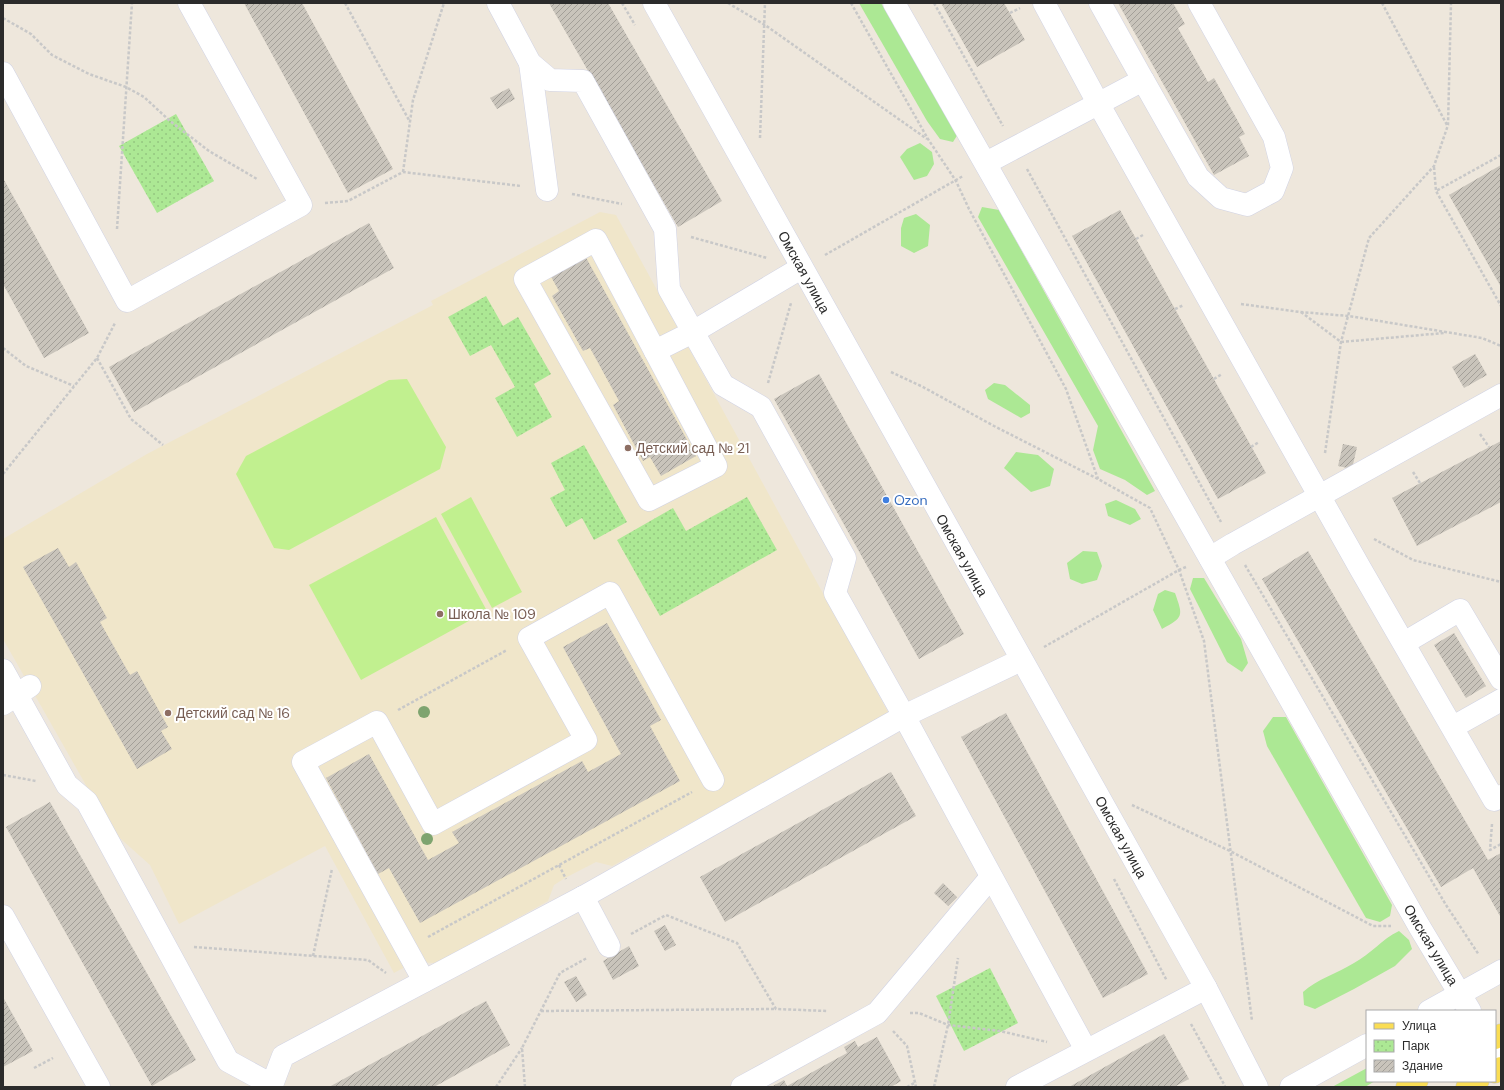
<svg xmlns="http://www.w3.org/2000/svg" width="1504" height="1090" font-family="'DM Sans',sans-serif">
<defs>
<pattern id="park-dots" width="8" height="8" patternUnits="userSpaceOnUse"><rect width="8" height="8" fill="#ace894"/><path d="M2 2h.1M6 6h.1" fill="none" stroke="#94c780" stroke-width="1.8" stroke-linecap="round"/></pattern>
<pattern id="building-hatch" width="6" height="6" patternUnits="userSpaceOnUse"><rect width="6" height="6" fill="#c9c4bb"/><path d="M-1 1l2-2M0 6l6-6M5 7l2-2" fill="none" stroke="#a39f98"/></pattern>
</defs>
<rect width="100%" height="100%" fill="#eee7dc"/>
<!-- education -->
<path fill="#f0e6ca" d="M600,212L616,215L889,714L612,866L596,862L565,878L554,885L548,901L436,963L414,962L394,973L325,846L179,924L150,865L112,831L3,639V539L147,454L433,305L431,301Z"/>
<!-- grass -->
<g fill="#ace894">
<path d="M859,3H881L958,134L953,142L940,139L927,121Z"/>
<path d="M920,143L932,152L934,164L927,176L914,180L900,157L907,149Z"/>
<path d="M982,207L999,210L1155,491L1147,495L1125,480L1100,469L1093,450L1098,426L978,217Z"/>
<path d="M916,214L930,225L928,246L914,253L901,246V228L904,218Z"/>
<path d="M994,383L1005,385L1030,405V413L1021,418L988,399L985,390Z"/>
<path d="M1016,452L1038,455L1054,469L1050,486L1031,492L1004,468Z"/>
<path d="M1116,500L1135,509L1141,519L1130,525L1108,516L1105,504Z"/>
<path d="M1083,551L1097,552L1102,566L1097,580L1082,584L1070,579L1067,563Z"/>
<path d="M1193,578H1204L1241,639L1248,663L1242,672L1227,662L1190,589Z"/>
<path d="M1165,590L1175,593C1183,616 1184,617 1162,629L1153,610L1158,594Z"/>
<path d="M1273,717H1286L1392,905L1390,916L1380,922L1366,918L1267,746L1263,731Z"/>
<path d="M1399,931L1409,940L1412,949L1395,966L1354,989L1315,1009L1304,1005L1303,992C1317,979 1338,973 1354,963C1371,954 1382,939 1399,931Z"/>
<path d="M1367,1068V1081H1375L1365,1087H1332Z"/>
</g>
<!-- park -->
<g fill="url(#park-dots)">
<path d="M176,114L214,181L157,213L119,146Z"/>
<path d="M486,296L503,326L518,317L551,374L534,384L552,417L517,437L495,398L515,387L491,345L470,356L448,317Z"/>
<path d="M584,445L627,522L594,540L582,518L566,527L550,498L565,490L551,463Z"/>
<path d="M747,497L777,550L660,616L617,540L673,508L686,531Z"/>
<path d="M990,968L1018,1023L964,1051L936,996Z"/>
</g>
<!-- pitch -->
<g fill="#c1f08f">
<path d="M407,379L446,447L440,469L289,550L274,548L236,474L246,456L389,380Z"/>
<path d="M471,497L522,592L492,608L441,514Z"/>
<path d="M436,517L487,611L361,680L309,585Z"/>
</g>
<!-- building -->
<g fill="url(#building-hatch)">
<path d="M244,3H302L393,169L348,193Z"/>
<path d="M549,3H608L722,201L678,227Z"/>
<path d="M941,3H1004L1025,40L977,67Z"/>
<path d="M1118,3H1173L1185,24L1178,28L1208,82L1214,78L1245,134L1239,137L1249,156L1214,175Z"/>
<path d="M509,88L515,99L497,109L490,98Z"/>
<path d="M1501,165V287L1449,195Z"/>
<path d="M3,178L89,333L44,358L3,284Z"/>
<path d="M1120,210L1266,473L1218,499L1072,236Z"/>
<path d="M369,223L394,268L134,412L109,367Z"/>
<path d="M584,254L696,456L661,476L650,457L643,461L613,405L619,401L590,348L583,351L552,296L559,291L549,273Z"/>
<path d="M1475,354L1487,375L1464,388L1452,367Z"/>
<path d="M819,374L964,634L919,659L774,399Z"/>
<path d="M1501,441V502L1417,546L1392,498Z"/>
<path d="M1343,444L1357,447L1352,469L1338,466Z"/>
<path d="M58,548L69,567L76,562L107,618L100,622L130,675L137,671L168,727L161,731L172,749L137,769L23,567Z"/>
<path d="M1308,551L1488,860L1501,853V915L1500,916L1473,868L1441,887L1262,579Z"/>
<path d="M607,623L661,720L650,726L680,781L420,923L389,868L378,874L326,778L369,754L428,860L459,843L452,832L582,761L588,772L621,754L563,647Z"/>
<path d="M1454,633L1486,686L1466,698L1434,645Z"/>
<path d="M1006,713L1148,974L1103,998L961,737Z"/>
<path d="M891,772L916,816L725,922L700,877Z"/>
<path d="M50,802L196,1060L152,1086L6,827Z"/>
<path d="M943,883L957,897L948,906L934,893Z"/>
<path d="M665,925L676,945L665,951L654,931Z"/>
<path d="M629,946L639,966L613,980L603,961Z"/>
<path d="M576,976L587,995L576,1002L564,982Z"/>
<path d="M3,997L33,1051L3,1067Z"/>
<path d="M486,1001L510,1045L434,1087H329Z"/>
<path d="M1164,1034L1189,1079L1174,1087H1069Z"/>
<path d="M877,1037L901,1081L891,1087H774L773,1086L784,1080L787,1086L847,1053L844,1047L855,1041L858,1047Z"/>
</g>
<g fill="none" stroke-linecap="round" stroke-linejoin="round">
<defs>
<g id="minor">
<path d="M498,3L530,63L550,80L583,81L665,229L669,289L693,332L801,268"/>
<path d="M654,3L1206,988L1257,1087"/>
<path d="M894,3L1419,926L1470,1011"/>
<path d="M1044,3L1098,103L1360,568L1494,800L1501,796"/>
<path d="M1100,3L1143,80"/>
<path d="M530,63L547,190"/>
<path d="M3,73L127,301L301,205L189,3"/>
<path d="M986,163L1143,80L1198,177L1221,198L1247,205L1273,191L1282,168L1274,137L1199,3"/>
<path d="M596,240L716,466L649,500L525,279Z"/>
<path d="M655,351L693,332L723,385L761,407L845,558L835,593L904,716L1086,1050"/>
<path d="M1210,558L1233,544L1501,395"/>
<path d="M1404,643L1460,610L1501,679"/>
<path d="M3,670L67,785L87,802L228,1061L272,1085"/>
<path d="M3,704L30,686"/>
<path d="M1453,727L1501,700"/>
<path d="M583,897L609,946"/>
<path d="M3,916L99,1087"/>
<path d="M424,981L303,762L377,722L433,824L586,740L529,638L610,593L713,780"/>
<path d="M1429,1011L1501,971"/>
<path d="M1495,1056L1501,1067"/>
<path d="M272,1087V1085L283,1056L583,897L904,716L1021,660"/>
<path d="M742,1087L877,1013L991,877"/>
<path d="M1017,1087L1206,988"/>
<path d="M1291,1087L1367,1045"/>
</g>
<g id="major">
<path d="M1495,1038L1501,1035"/>
<path d="M1495,1072L1501,1068"/>
<path d="M1407,1087L1417,1081"/>
<path d="M1467,1087L1478,1081"/>
</g>
</defs>
<!-- minor casing -->
<use href="#minor" stroke="#d1d3e4" stroke-width="23"/>
<!-- major casing -->
<use href="#major" stroke="#c8c8c8" stroke-width="23"/>
<!-- path -->
<g stroke="#c8c8c8" stroke-width="2.5" stroke-dasharray="3 2" stroke-linecap="butt">
<path d="M345,3L410,122"/>
<path d="M622,3L635,25"/>
<path d="M728,3L765,25L927,139"/>
<path d="M851,3L928,139L956,181L969,209L1066,389L1098,479"/>
<path d="M934,3L1003,126"/>
<path d="M1382,3L1447,125"/>
<path d="M1010,13L1020,8"/>
<path d="M3,18L31,34L52,55L89,74L126,87L144,97L170,121L209,151L257,179"/>
<path d="M760,138L765,3"/>
<path d="M1501,155L1436,191L1501,306"/>
<path d="M1434,167L1436,191"/>
<path d="M1027,169L1221,522"/>
<path d="M403,172L413,100L444,3"/>
<path d="M572,194L622,204"/>
<path d="M325,203L348,201L403,172L521,186"/>
<path d="M117,229L132,3"/>
<path d="M691,237L767,258"/>
<path d="M1136,239L1143,235"/>
<path d="M825,255L963,176"/>
<path d="M1241,304L1300,312L1349,316L1482,338L1501,346"/>
<path d="M1175,309L1184,305"/>
<path d="M1301,312L1341,342L1444,333"/>
<path d="M3,348L26,366L74,386"/>
<path d="M97,358L131,419L163,445"/>
<path d="M891,372L923,387L994,426L1098,479L1150,508L1179,570L1204,641L1252,1021"/>
<path d="M1214,379L1222,374"/>
<path d="M768,383L791,303"/>
<path d="M1480,434L1489,447"/>
<path d="M1251,447L1259,442"/>
<path d="M1325,453L1341,342L1369,238L1434,166L1448,125L1451,3"/>
<path d="M1413,472L1420,483"/>
<path d="M3,474L97,358L115,323"/>
<path d="M1374,539L1413,560L1501,582"/>
<path d="M1245,565L1446,905L1479,955"/>
<path d="M1044,647L1179,570L1186,567"/>
<path d="M398,710L507,650"/>
<path d="M3,775L36,781"/>
<path d="M1132,805L1230,851L1373,926H1391"/>
<path d="M1492,824L1490,850L1501,844"/>
<path d="M559,865L566,879"/>
<path d="M1114,879L1167,981"/>
<path d="M631,934L666,915L737,943L776,1009L827,1011"/>
<path d="M428,937L692,792"/>
<path d="M194,947L368,960L386,973"/>
<path d="M313,956L332,869"/>
<path d="M541,1011L775,1009"/>
<path d="M910,1013H919L948,1025L1000,1031L1047,1042"/>
<path d="M1191,1024L1225,1086"/>
<path d="M893,1031L907,1046L916,1087"/>
<path d="M34,1068L53,1058"/>
<path d="M496,1087L522,1048"/>
<path d="M525,1087L522,1048L560,973L587,958"/>
<path d="M907,1087L916,1082"/>
<path d="M934,1087L948,1025L958,958"/>
</g>
<!-- minor -->
<use href="#minor" stroke="#fff" stroke-width="22"/>
<!-- major -->
<use href="#major" stroke="#fadd54" stroke-width="22"/>
</g>
<!-- trees -->
<g fill="#7ea46f">
<circle cx="424" cy="712" r="6"/>
<circle cx="427" cy="839" r="6"/>
</g>
<!-- markers -->
<g fill="#8d6e63" stroke="#fff" stroke-width="1.5">
<circle cx="628" cy="448" r="4"/>
<circle cx="440" cy="614" r="4"/>
<circle cx="168" cy="713" r="4"/>
</g>
<circle fill="#3f7fe0" stroke="#fff" stroke-width="1.5" cx="886" cy="500" r="4"/>
<g text-anchor="middle" stroke-width="4" stroke-linejoin="round" paint-order="stroke">
<!-- street labels -->
<g font-size="14" fill="#2b2b2b" stroke="#fff">
<text transform="translate(804 272) rotate(61)" y="5">Омская улица</text>
<text transform="translate(962 555) rotate(61)" y="5">Омская улица</text>
<text transform="translate(1121 837) rotate(61)" y="5">Омская улица</text>
<text transform="translate(1431 945) rotate(59)" y="5">Омская улица</text>
</g>
<!-- education labels -->
<g font-size="14" fill="#785e54" stroke="#fff" text-anchor="start">
<text x="636" y="453">Детский сад № 21</text>
<text x="448" y="619">Школа № 109</text>
<text x="176" y="718">Детский сад № 16</text>
</g>
<!-- shop labels -->
<g font-size="14" fill="#366cbe" stroke="#fff" text-anchor="start">
<text x="894" y="505">Ozon</text>
</g>
</g>
<!-- border -->
<rect width="1504" height="1090" fill="none" stroke="#2b2b2b" stroke-width="8"/>
<!-- legend -->
<rect x="1366" y="1010" width="130" height="72" fill="#ffffff" stroke="#aaaaaa"/>
<rect x="1374" y="1023" width="20" height="6" fill="#fadd54" stroke="#aaaaaa"/>
<text x="1402" y="1030" font-size="12" fill="#2b2b2b">Улица</text>
<rect x="1374" y="1040" width="20" height="12" fill="url(#park-dots)" stroke="#aaaaaa"/>
<text x="1402" y="1050" font-size="12" fill="#2b2b2b">Парк</text>
<rect x="1374" y="1060" width="20" height="12" fill="url(#building-hatch)" stroke="#aaaaaa"/>
<text x="1402" y="1070" font-size="12" fill="#2b2b2b">Здание</text>
</svg>
